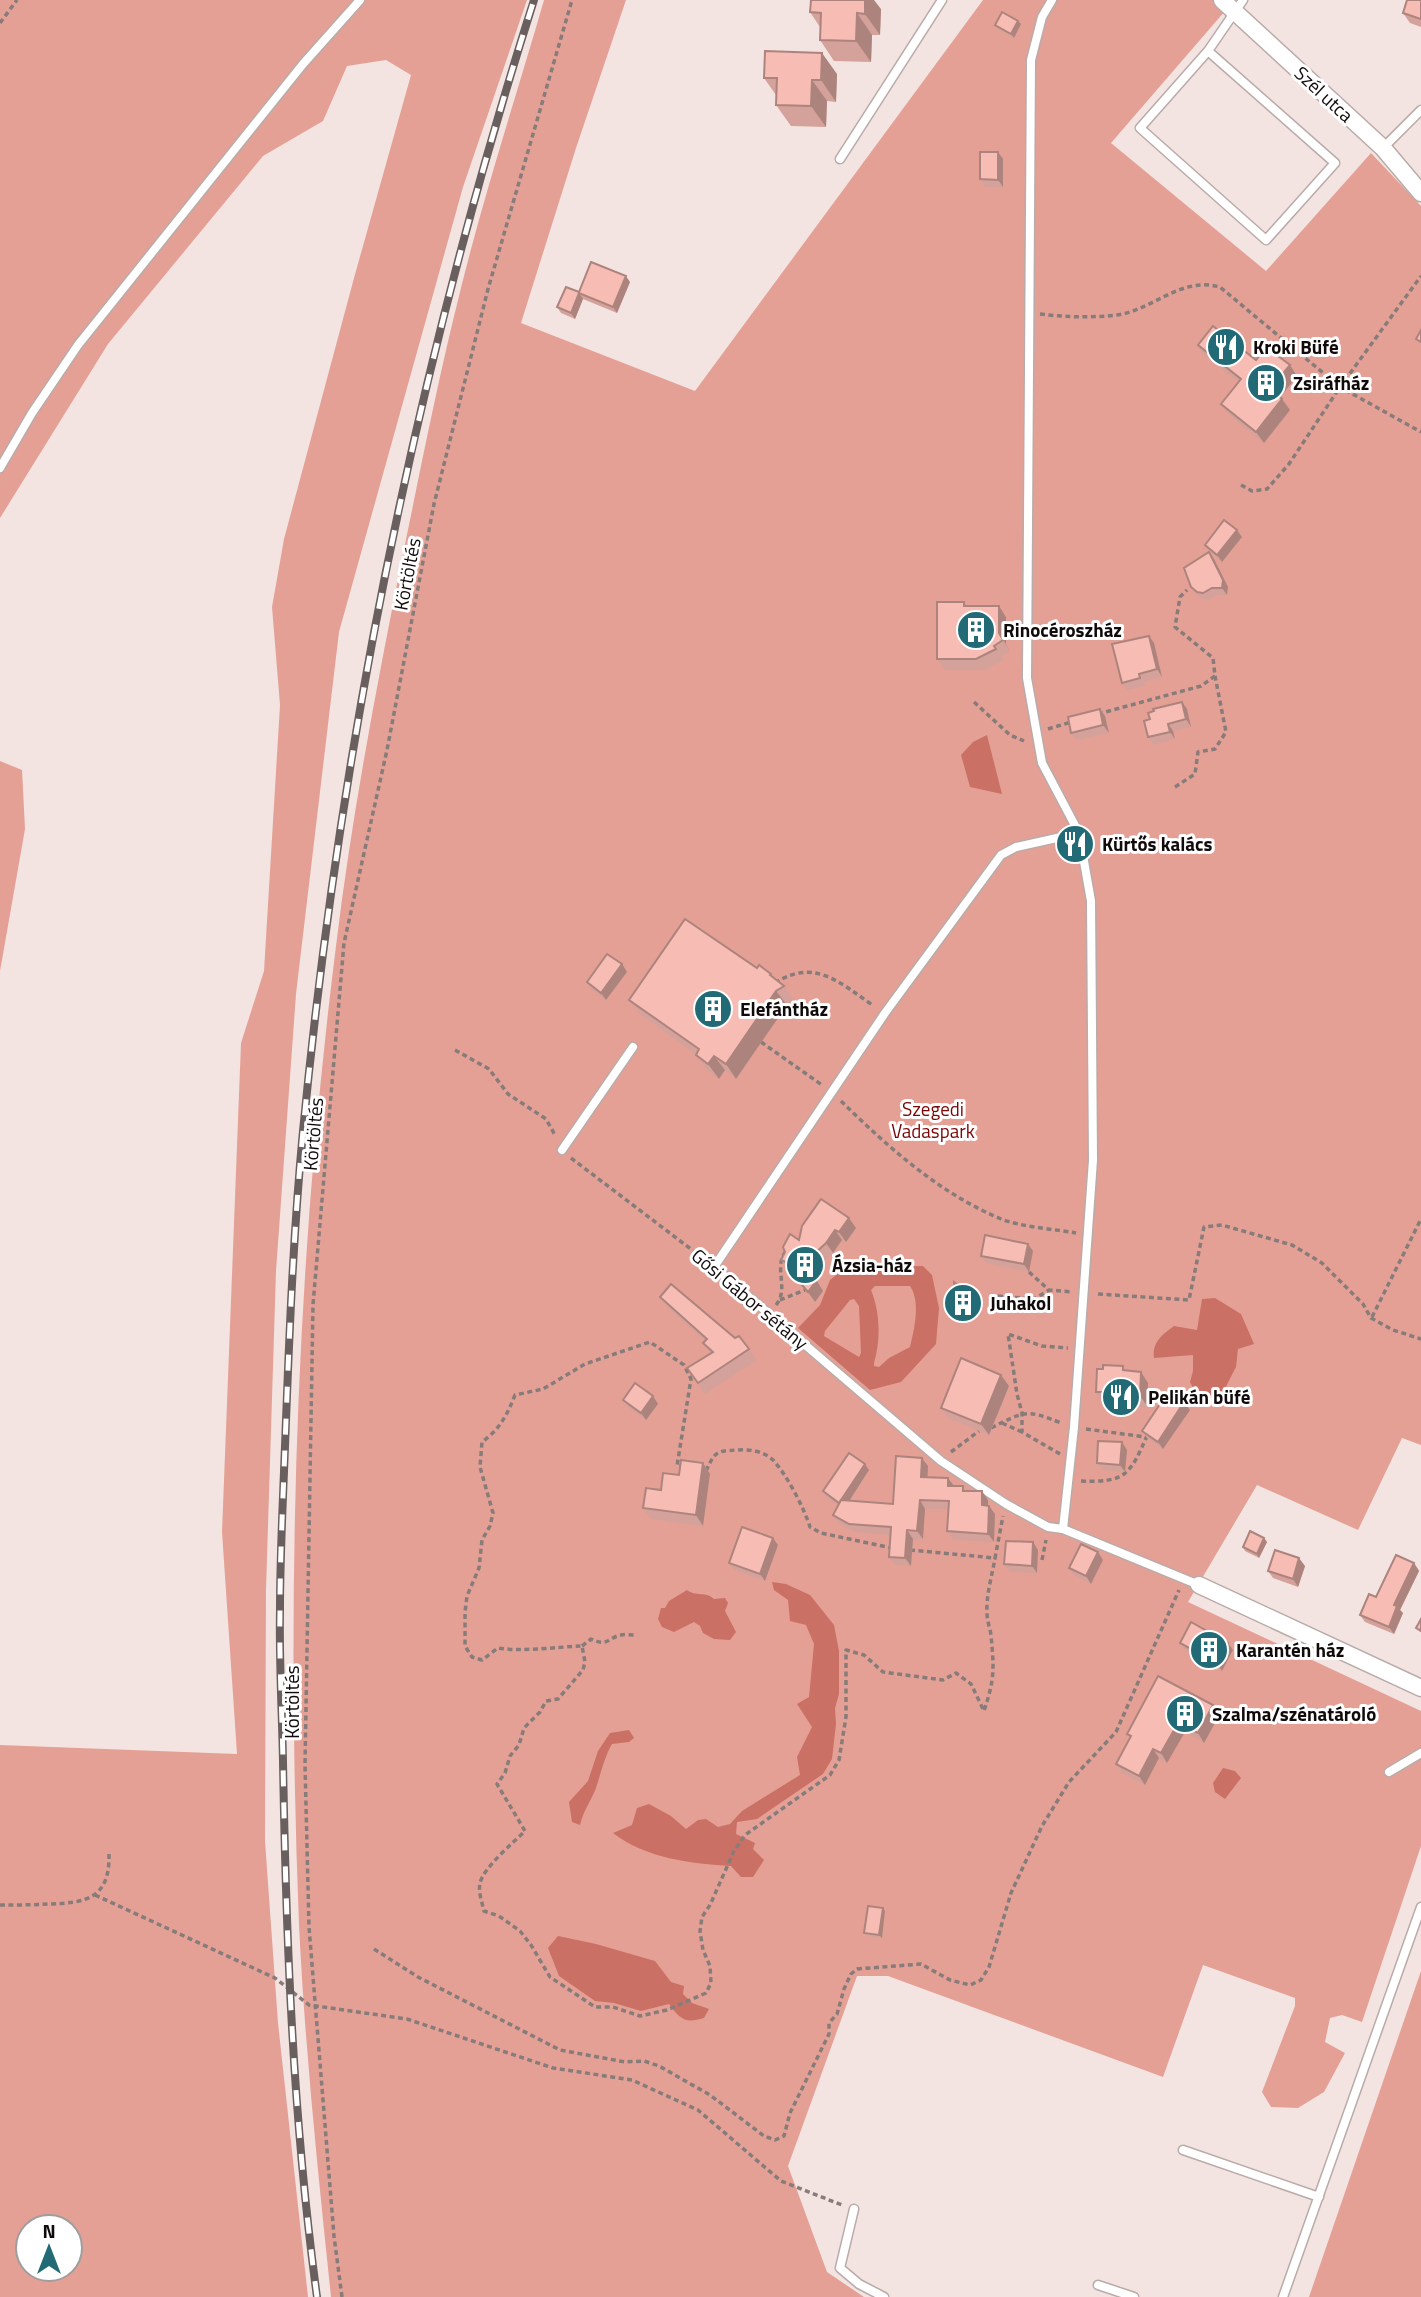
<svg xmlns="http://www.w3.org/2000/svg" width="1421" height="2297" font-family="'Titillium Web',sans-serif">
<rect width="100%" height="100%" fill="#f3e4e1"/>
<!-- green -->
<g fill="#e5a096" fill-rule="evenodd">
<path d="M0,0H527L463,187L339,632L296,994L276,1271L266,1590L265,1841L278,2023L308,2297H0V1745L237,1754L222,1532L241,1043L264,971L280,705L272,607L284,539L354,278L411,75L386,60L347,66L323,121L263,156L108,344L0,518ZM28,2227H70V2269H28Z"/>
<path d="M544,0H626L576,148L521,323L695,391L983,0H1213L1225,11L1111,143L1266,271L1371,153L1421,206V1445L1402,1438L1358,1530L1257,1485L1188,1602L1421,1711V1846L1362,2022L1342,2015L1330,2018L1325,2042L1345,2053L1324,2092L1298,2108L1271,2107L1262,2092L1295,2006V1998L1203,1965L1163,2077L888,1976H857L788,2166L827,2272L864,2297H331C318,2173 305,2049 299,1925C286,1598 295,1270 336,946C352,814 377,684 403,554C421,467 438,379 460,292C484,194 516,97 544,0Z"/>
<path d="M0,761L22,770L25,829L0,971Z"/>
<path d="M1421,1971V2297H1309Z"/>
</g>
<!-- water -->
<g fill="#ca7065" fill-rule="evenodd">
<path d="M987,735L1002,794L970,787L961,755L973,742Z"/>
<path d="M852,1262L868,1267L923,1266L932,1275L939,1308L936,1344L901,1382L870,1390L798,1328L820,1305L830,1280ZM875,1286H910C921,1302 914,1330 910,1347L889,1358L879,1367L874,1366V1363C881,1339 880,1312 871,1290ZM854,1299L859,1306L861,1353L859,1357L824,1336L825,1331L850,1300Z"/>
<path d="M1215,1298L1241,1314L1254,1344L1238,1349L1236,1367L1218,1402L1195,1392L1190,1382L1193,1371V1355L1154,1358C1152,1342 1162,1335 1174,1326L1197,1330L1202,1299Z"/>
<path d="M772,1582L786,1584L810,1595L834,1625L839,1651V1694L835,1708L836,1724L832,1759L823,1774L757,1819L737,1822L736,1834L755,1843L753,1849L764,1860L753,1877H741L731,1866C692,1864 645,1858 613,1833L632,1825L637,1808L649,1804L671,1816L686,1829L698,1820L706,1819L718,1827L730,1824L742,1811L800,1775L797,1757L812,1727L797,1704L809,1697L814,1644L806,1625L790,1621L788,1600L774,1590Z"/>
<path d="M687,1590C696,1597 706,1591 714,1599L725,1598L728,1603L725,1611L736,1632L730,1640L714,1639L703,1633L700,1626L694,1622L674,1632L662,1627L658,1619L661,1608H665L669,1601Z"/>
<path d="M629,1730L634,1738L629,1742L612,1744C604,1758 601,1773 596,1788C591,1801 583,1811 580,1825L572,1822L569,1802L588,1781L598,1751L610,1733Z"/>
<path d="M1223,1768L1235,1771L1241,1778L1225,1799L1215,1792L1213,1783Z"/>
<path d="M558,1936L596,1944L655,1961L671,1982L684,1986L683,1994L692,2003L709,2009L704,2018C685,2024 680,2019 669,2004L641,2011L614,2003L595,2001L559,1976L548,1948Z"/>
</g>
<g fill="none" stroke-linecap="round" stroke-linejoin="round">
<defs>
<g id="service">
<path d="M1052,0L1042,17L1031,60L1027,678L1042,763L1079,833L1091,901L1093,1160L1074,1427L1063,1529"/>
<path d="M1208,51L1335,163L1266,240L1140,128L1208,51L1243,0"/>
<path d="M1383,148L1421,110"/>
<path d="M840,159L942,0"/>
<path d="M0,468L32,413L78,345L303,64L360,0"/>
<path d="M1079,833L1016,847L1001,855L885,1013L714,1267L941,1461L1006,1504L1048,1527L1063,1529L1199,1585"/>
<path d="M562,1150L633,1047"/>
<path d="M1389,1772L1421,1753"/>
<path d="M1183,2150L1319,2197"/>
<path d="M854,2209L840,2268L859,2284L884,2297"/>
<path d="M1098,2285L1134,2297"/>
<path d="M1283,2297L1421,1907"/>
</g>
<g id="minor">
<path d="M1222,0L1383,148L1421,193"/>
<path d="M1199,1585L1421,1688"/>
</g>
</defs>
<!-- service casing -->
<use href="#service" stroke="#b9aba9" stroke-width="11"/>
<!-- minor casing -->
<use href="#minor" stroke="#b9aba9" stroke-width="19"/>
<!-- path -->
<g stroke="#877c7a" stroke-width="3.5" stroke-dasharray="5 3.5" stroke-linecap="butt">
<path d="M0,23L17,0"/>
<path d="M1040,314C1065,317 1091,318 1117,315C1153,310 1181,276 1220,287L1340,387L1421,432"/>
<path d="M1241,485L1252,491L1267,489L1289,464L1340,387L1421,276"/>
<path d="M974,702L1010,735L1024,741"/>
<path d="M1098,714L1201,686L1215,676L1213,658L1175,627L1180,597L1187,590"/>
<path d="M1048,729L1071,722"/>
<path d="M1175,787L1195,774L1198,752L1215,749L1226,732L1215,676"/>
<path d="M775,983C815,957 841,984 874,1006"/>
<path d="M761,1042L822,1085"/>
<path d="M455,1050L489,1069L508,1094L546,1119L555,1135"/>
<path d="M841,1101C888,1147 939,1193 1001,1219C1022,1227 1053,1229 1076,1233"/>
<path d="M571,1158L704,1259"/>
<path d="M1029,1272L1049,1290L1072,1292"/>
<path d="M1098,1294L1189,1300L1204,1227L1222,1225L1292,1245L1322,1263L1363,1304L1371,1318L1393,1330L1421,1339"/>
<path d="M998,1296L1034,1299L1049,1290"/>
<path d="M780,1300L805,1290"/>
<path d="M776,1305C790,1288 772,1266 787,1250"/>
<path d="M1372,1317L1421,1219"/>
<path d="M1169,1395L1174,1387"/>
<path d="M1002,1423L1022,1432"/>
<path d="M991,1428C1025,1411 1026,1409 1061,1423"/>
<path d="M1086,1429L1146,1437"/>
<path d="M951,1452L979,1431"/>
<path d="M1060,1454L1022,1432V1413L1017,1394L1008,1334L1042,1346L1068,1348"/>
<path d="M684,1467L677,1466L691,1379L684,1365L650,1342L585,1364L543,1389L515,1395C507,1415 500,1429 482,1442L480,1467L493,1513L490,1526L482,1540L479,1568L467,1596L465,1612V1646L472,1657L482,1660L498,1648C522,1652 556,1647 582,1646L585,1662L583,1670L558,1699L546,1701L540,1712L524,1728L519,1745L510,1756L505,1773L497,1784L525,1831C513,1843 484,1867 480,1883C478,1892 482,1902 484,1911L499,1916L520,1931L531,1945L550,1977L595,2007H613L640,2016L667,2010L706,1993L711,1983L710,1966L703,1950L700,1931L702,1917L710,1905L734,1851L745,1835L830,1775L839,1760L846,1717V1650L864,1655L883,1672L943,1680L956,1673L971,1684L984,1711C995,1678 994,1669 991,1635C990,1628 987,1621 987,1613C986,1595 992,1576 995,1558"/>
<path d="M706,1471C715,1452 715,1451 737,1450C749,1449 764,1451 773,1460C787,1475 804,1508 810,1527L821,1533L892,1548"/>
<path d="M1081,1481C1126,1483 1130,1474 1147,1436"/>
<path d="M910,1550L995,1558L1003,1516"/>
<path d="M1042,1560L1046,1540"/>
<path d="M582,1646L591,1639C609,1647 607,1638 621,1635C625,1634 630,1635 634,1635"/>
<path d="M95,1895L275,1978L309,2005L407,2019L553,2068L632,2080L698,2110L781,2181L842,2205"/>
<path d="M0,1905C16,1905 33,1905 49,1904C87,1903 110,1898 109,1854"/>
<path d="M374,1949L418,1977L560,2050L625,2062L644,2061L659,2066L710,2095L764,2136L775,2140L784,2136L790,2113L829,2034V2023L837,2014L844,1989L851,1974L857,1969L921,1964L950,1980L970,1985L981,1980L989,1967L1011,1893L1042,1826L1069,1782L1116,1732L1179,1590"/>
<path d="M342,2297L334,2236L309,1927L305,1765L313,1305L344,943L387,750L434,504L488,289L572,0"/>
</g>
<!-- service -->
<use href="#service" stroke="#fff" stroke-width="8"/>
<!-- minor -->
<use href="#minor" stroke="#fff" stroke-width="16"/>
<defs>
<path id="rail" d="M317,2297C293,2120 286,1940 283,1761C282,1711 279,1660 280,1609C280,1555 283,1500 285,1446C289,1341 293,1236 303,1131C340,748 417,367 534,0"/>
</defs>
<!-- rail casing -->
<use href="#rail" stroke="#685f5e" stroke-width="8"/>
<!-- rail -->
<use href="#rail" stroke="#fff" stroke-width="5" stroke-dasharray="16" stroke-linecap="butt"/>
</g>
<!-- wall -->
<g fill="#d4a29a">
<path d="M1421,0V27L1410,23L1403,13Z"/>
<path d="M881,9L880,35H872L871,62L834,61L820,40V27L810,12Z"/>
<path d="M1021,24L1014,38L998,29L995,25Z"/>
<path d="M837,74L836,102L827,101L826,127L791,126L776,105V95L764,78Z"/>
<path d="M998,152L1003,159V187H985L980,179Z"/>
<path d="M630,282L617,313L583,299L575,319L561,313L557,307L579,292Z"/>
<path d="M1198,345L1256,360L1290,365L1297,376L1280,397L1290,410L1264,443L1229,415L1221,404L1239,382L1205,356Z"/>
<path d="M1242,537L1222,562L1210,552L1205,545Z"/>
<path d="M1214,559L1228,587L1227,595H1217L1209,600L1202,599L1196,594L1191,587Z"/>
<path d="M964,602L967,606L1006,617V644L1010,651L1002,656L1004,660L984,670H945L937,659Z"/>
<path d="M1149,636L1154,643L1162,677L1144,682L1146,686L1127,690L1122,683Z"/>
<path d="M1182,702L1187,709L1191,727L1173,731L1175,739L1153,745L1148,737L1154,711Z"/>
<path d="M1100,709L1105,716L1109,733L1077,740L1071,733Z"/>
<path d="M622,964L627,972L606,1000L592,990L587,982Z"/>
<path d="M757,968L771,974L775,979L784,986L794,1000L787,1005L736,1079L725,1070L719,1079L706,1069L696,1055L640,1014L629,1000Z"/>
<path d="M849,1218L856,1228L846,1242L842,1240L833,1253L818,1267L816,1272L817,1281L823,1291L815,1302L798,1280L797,1274L788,1270L781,1260L785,1252L799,1240Z"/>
<path d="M1028,1244L1033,1251L1029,1272L986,1263L981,1256Z"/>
<path d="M660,1297L735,1338L739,1336L757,1360L705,1394L687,1368L710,1353L703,1343L705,1341L668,1308Z"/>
<path d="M1123,1366L1125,1370L1148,1383V1407L1110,1406L1108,1403H1103L1096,1392L1103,1369Z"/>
<path d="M1001,1375L1009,1386L989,1435L948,1418L941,1408Z"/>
<path d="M653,1396L658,1404L646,1420L628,1407L623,1400Z"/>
<path d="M1184,1402L1190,1410L1163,1449L1147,1438L1142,1431Z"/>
<path d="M1127,1450L1125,1472L1102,1470L1097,1463Z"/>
<path d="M703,1463L710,1474L703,1526L651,1519L643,1508L661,1490L679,1475Z"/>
<path d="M928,1466V1477L948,1478L954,1486H963L966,1491L988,1500V1506H989L995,1514L994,1542L953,1540L947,1531L948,1509H925L923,1539H913L911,1566L895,1565L889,1557L890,1535L855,1532L838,1523L833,1515L838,1505L827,1498L823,1491L869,1470L850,1500L893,1504Z"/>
<path d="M773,1538L778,1545L765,1581L734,1570L729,1563Z"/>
<path d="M1264,1538L1267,1542L1259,1558L1245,1551L1243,1547Z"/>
<path d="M1033,1542L1038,1550L1037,1573L1010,1572L1004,1564Z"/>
<path d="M1103,1560L1091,1584L1074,1575L1069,1568Z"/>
<path d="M1414,1563L1419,1571L1400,1610L1403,1613L1394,1634L1365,1622L1360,1615L1376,1597Z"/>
<path d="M1305,1566L1298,1587L1273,1578L1268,1571Z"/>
<path d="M1180,1643H1228L1233,1650L1222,1671L1185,1650Z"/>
<path d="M1213,1705L1220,1714L1204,1743L1185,1732L1167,1763L1159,1758L1145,1785L1122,1773L1116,1764L1130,1738L1127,1734Z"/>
<path d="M885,1911L882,1938L867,1936L864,1933Z"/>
</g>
<!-- shaded-wall -->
<g fill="#ad847d">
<path d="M865,0H874L881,9L880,35L865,14Z"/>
<path d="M857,13L872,35L871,62L856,41Z"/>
<path d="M1018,21L1021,24L1014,38L1011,34Z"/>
<path d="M822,53L837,74L836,102L821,80Z"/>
<path d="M812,80L827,101L826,127L811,106Z"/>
<path d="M998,152L1003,159V187L998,180Z"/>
<path d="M626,276L630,282L617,313L613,307Z"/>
<path d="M579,293L583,299L575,319L571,313Z"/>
<path d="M1290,365L1297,376L1278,400L1270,389Z"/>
<path d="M1282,399L1290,410L1264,443L1256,432Z"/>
<path d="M1237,530L1242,537L1222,562L1217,555Z"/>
<path d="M1209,552L1214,559L1228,587L1227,595L1222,588Z"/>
<path d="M999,606L1006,617V644L1010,651L999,633Z"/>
<path d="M1149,636L1154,643L1162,677L1157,669Z"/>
<path d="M1182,702L1187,709L1191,727L1186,719Z"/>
<path d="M1100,709L1105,716L1109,733L1103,725Z"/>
<path d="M1168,724L1173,731L1175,739L1170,732Z"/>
<path d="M622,964L627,972L606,1000L601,993Z"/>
<path d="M776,991L787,1005L736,1079L726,1064Z"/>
<path d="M714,1056L725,1070L719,1079L708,1064Z"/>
<path d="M849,1218L856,1228L846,1242L839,1232Z"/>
<path d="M835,1230L842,1240L833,1253L826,1243Z"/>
<path d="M1028,1244L1033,1251L1029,1272L1024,1264Z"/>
<path d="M811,1257L818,1267L816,1272L817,1281L823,1291L815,1302L808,1292L810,1272L808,1262Z"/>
<path d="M972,1296L975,1299L958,1322L956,1318Z"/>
<path d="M1141,1372L1148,1383V1407L1140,1396Z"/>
<path d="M1001,1375L1009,1386L989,1435L981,1424Z"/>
<path d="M653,1396L658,1404L646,1420L641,1413Z"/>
<path d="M1184,1402L1190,1410L1163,1449L1158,1442Z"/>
<path d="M1122,1442L1127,1450L1125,1472L1120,1465Z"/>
<path d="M922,1458L928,1466L927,1486L921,1477Z"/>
<path d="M703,1463L710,1474L703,1526L696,1515Z"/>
<path d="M865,1464L869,1470L844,1509L840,1503Z"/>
<path d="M948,1478L954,1486H948Z"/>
<path d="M982,1491L988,1500V1514L982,1505Z"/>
<path d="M920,1500L925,1509L923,1539L917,1531Z"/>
<path d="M989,1506L995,1514L994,1542L988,1534Z"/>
<path d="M907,1530L913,1539L911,1566L905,1558Z"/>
<path d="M773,1538L778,1545L765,1581L760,1574Z"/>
<path d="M1264,1538L1267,1542L1259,1558L1257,1554Z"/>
<path d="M1033,1542L1038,1550L1037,1573L1032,1566Z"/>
<path d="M1098,1552L1103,1560L1091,1584L1086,1576Z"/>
<path d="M1299,1558L1305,1566L1298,1587L1293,1579Z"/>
<path d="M1414,1563L1419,1571L1400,1610L1403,1613L1394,1634L1389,1627L1394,1605Z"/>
<path d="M1228,1643L1233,1650L1222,1671L1217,1663Z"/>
<path d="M1213,1705L1220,1714L1204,1743L1198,1733Z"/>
<path d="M1178,1723L1185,1732L1167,1763L1161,1753Z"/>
<path d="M1153,1749L1159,1758L1145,1785L1139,1776Z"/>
<path d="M883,1908L885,1911L882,1938L879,1935Z"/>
</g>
<!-- building -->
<g fill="#f7bcb3" stroke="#ad847d" stroke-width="2">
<path d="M811,0H865V14L857,13L856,41L820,40L821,13L810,12Z"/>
<path d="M1407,0H1421V19L1403,13Z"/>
<path d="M1002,12L1018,21L1011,34L995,25Z"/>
<path d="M765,51L822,53L821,80H812L811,106L776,105L777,78H764Z"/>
<path d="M980,152H998V180L980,179Z"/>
<path d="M591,262L626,276L613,307L579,293L571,313L557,307L566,287L579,292Z"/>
<path d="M1213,326L1256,360L1266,347L1290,365L1270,389L1282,399L1256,432L1221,404L1241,379L1198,345Z"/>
<path d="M1421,330V342L1416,339Z"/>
<path d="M1224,520L1237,530L1217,555L1205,545Z"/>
<path d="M1209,552L1223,580L1222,588H1212L1203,593L1197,592L1191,587L1184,568Z"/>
<path d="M937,602H964V606H999V633L1003,640L994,646L996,649L976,659H937Z"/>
<path d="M1149,636L1157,669L1139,674L1140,678L1122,683L1112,644Z"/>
<path d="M1182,702L1186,719L1168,724L1170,732L1148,737L1144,721L1150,719L1148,713L1154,711L1153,709Z"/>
<path d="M1100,709L1103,725L1071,733L1068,717Z"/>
<path d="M685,919L757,968L759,965L771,974L770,975L784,986L776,991L726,1064L714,1056L708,1064L696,1055L699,1049L629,1000Z"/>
<path d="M607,954L622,964L601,993L587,982Z"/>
<path d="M821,1199L849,1218L839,1232L835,1230L826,1243L811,1257L808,1262L810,1272L816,1281L808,1292L798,1280L797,1267L781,1260L785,1252L783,1247L790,1234L799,1240L802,1226Z"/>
<path d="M985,1235L1028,1244L1024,1264L981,1256Z"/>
<path d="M954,1282L972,1296L956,1318Z"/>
<path d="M671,1284L735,1338L739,1336L749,1349L698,1383L687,1368L713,1352L703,1343L707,1339L660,1297Z"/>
<path d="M961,1358L1001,1375L981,1424L941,1408Z"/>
<path d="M1103,1365L1123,1366V1370L1141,1372L1140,1396L1103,1395V1392H1096L1097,1369H1103Z"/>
<path d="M635,1383L653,1396L641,1413L623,1400Z"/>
<path d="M1168,1392L1184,1402L1158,1442L1142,1431Z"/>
<path d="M1098,1441L1122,1442L1120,1465L1097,1463Z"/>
<path d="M849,1453L865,1464L839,1503L823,1491Z"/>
<path d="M896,1456L922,1458L921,1477L948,1478V1486H963V1491H982V1505L989,1506L988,1534L947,1531L949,1501L920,1500L917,1531L907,1530L905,1558L889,1557L891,1527L849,1524L833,1515L841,1500L893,1504Z"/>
<path d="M681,1460L703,1463L696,1515L643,1508L646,1488L661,1490L663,1473L679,1475Z"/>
<path d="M742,1527L773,1538L760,1574L729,1563Z"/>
<path d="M1250,1531L1264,1538L1257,1554L1243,1547Z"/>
<path d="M1006,1541L1033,1542L1032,1566L1004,1564Z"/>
<path d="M1081,1544L1098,1552L1086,1576L1069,1568Z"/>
<path d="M1275,1550L1299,1558L1293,1579L1268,1571Z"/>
<path d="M1396,1555L1414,1563L1394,1605L1397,1606L1389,1627L1360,1615L1369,1594L1376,1597Z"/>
<path d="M1421,1619V1631L1416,1628Z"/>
<path d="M1191,1622L1228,1643L1217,1663L1180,1643Z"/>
<path d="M1158,1676L1213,1705L1198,1733L1178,1723L1161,1753L1153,1749L1139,1776L1116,1764L1131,1736L1127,1734Z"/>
<path d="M868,1906L883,1908L879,1935L864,1933Z"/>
</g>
<!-- icons -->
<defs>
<symbol id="restaurant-disc" viewBox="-11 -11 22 22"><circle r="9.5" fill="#226b76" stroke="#fff"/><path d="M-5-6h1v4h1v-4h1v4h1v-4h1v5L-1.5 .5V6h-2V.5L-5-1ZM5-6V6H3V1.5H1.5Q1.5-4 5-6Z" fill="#fff"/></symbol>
<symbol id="building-disc" viewBox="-11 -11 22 22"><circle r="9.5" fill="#226b76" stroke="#fff"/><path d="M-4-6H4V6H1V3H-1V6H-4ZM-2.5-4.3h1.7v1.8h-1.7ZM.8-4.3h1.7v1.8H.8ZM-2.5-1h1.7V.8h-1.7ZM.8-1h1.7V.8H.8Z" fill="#fff"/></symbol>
</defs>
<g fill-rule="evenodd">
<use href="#restaurant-disc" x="1204" y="325" width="44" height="44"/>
<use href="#building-disc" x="1244" y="361" width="44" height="44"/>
<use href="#building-disc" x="954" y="608" width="44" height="44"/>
<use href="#restaurant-disc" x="1053" y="822" width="44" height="44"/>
<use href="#building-disc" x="691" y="987" width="44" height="44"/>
<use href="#building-disc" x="783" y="1243" width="44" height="44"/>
<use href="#building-disc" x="941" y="1281" width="44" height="44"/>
<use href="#restaurant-disc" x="1099" y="1375" width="44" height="44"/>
<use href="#building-disc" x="1187" y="1628" width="44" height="44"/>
<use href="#building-disc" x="1163" y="1692" width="44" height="44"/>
</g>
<g text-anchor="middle" stroke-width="6" stroke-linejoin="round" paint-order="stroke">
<!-- street labels -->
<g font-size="19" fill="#100b0a" stroke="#fff">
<text transform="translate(1324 94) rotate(43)" y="7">Szél utca</text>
<text transform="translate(407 574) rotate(-79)" y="7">Körtöltés</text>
<text transform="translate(313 1134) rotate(-85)" y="7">Körtöltés</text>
<text transform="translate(750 1299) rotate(40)" y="7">Gősi Gábor sétány</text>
<text transform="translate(292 1702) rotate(-90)" y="7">Körtöltés</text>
</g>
<!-- poi labels -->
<g font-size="19" font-weight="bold" fill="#100b0a" stroke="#fff" text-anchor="start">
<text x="1253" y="354">Kroki Büfé</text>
<text x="1293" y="390">Zsiráfház</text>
<text x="1003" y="637">Rinocéroszház</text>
<text x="1102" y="851">Kürtős kalács</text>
<text x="740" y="1016">Elefántház</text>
<text x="832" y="1272">Ázsia-ház</text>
<text x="990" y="1310">Juhakol</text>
<text x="1148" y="1404">Pelikán büfé</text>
<text x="1236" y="1657">Karantén ház</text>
<text x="1212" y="1721">Szalma/szénatároló</text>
</g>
<!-- park labels -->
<g font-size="19" fill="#7a0706" stroke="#fff">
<text x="933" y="1116">Szegedi<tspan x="933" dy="22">Vadaspark</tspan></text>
</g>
</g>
<!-- north arrow -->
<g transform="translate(49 2248)"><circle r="33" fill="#ffffff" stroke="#9f9d9d" stroke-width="2"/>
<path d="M0-5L12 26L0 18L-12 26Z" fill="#226b76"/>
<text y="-10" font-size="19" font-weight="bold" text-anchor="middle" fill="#100b0a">N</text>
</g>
</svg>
